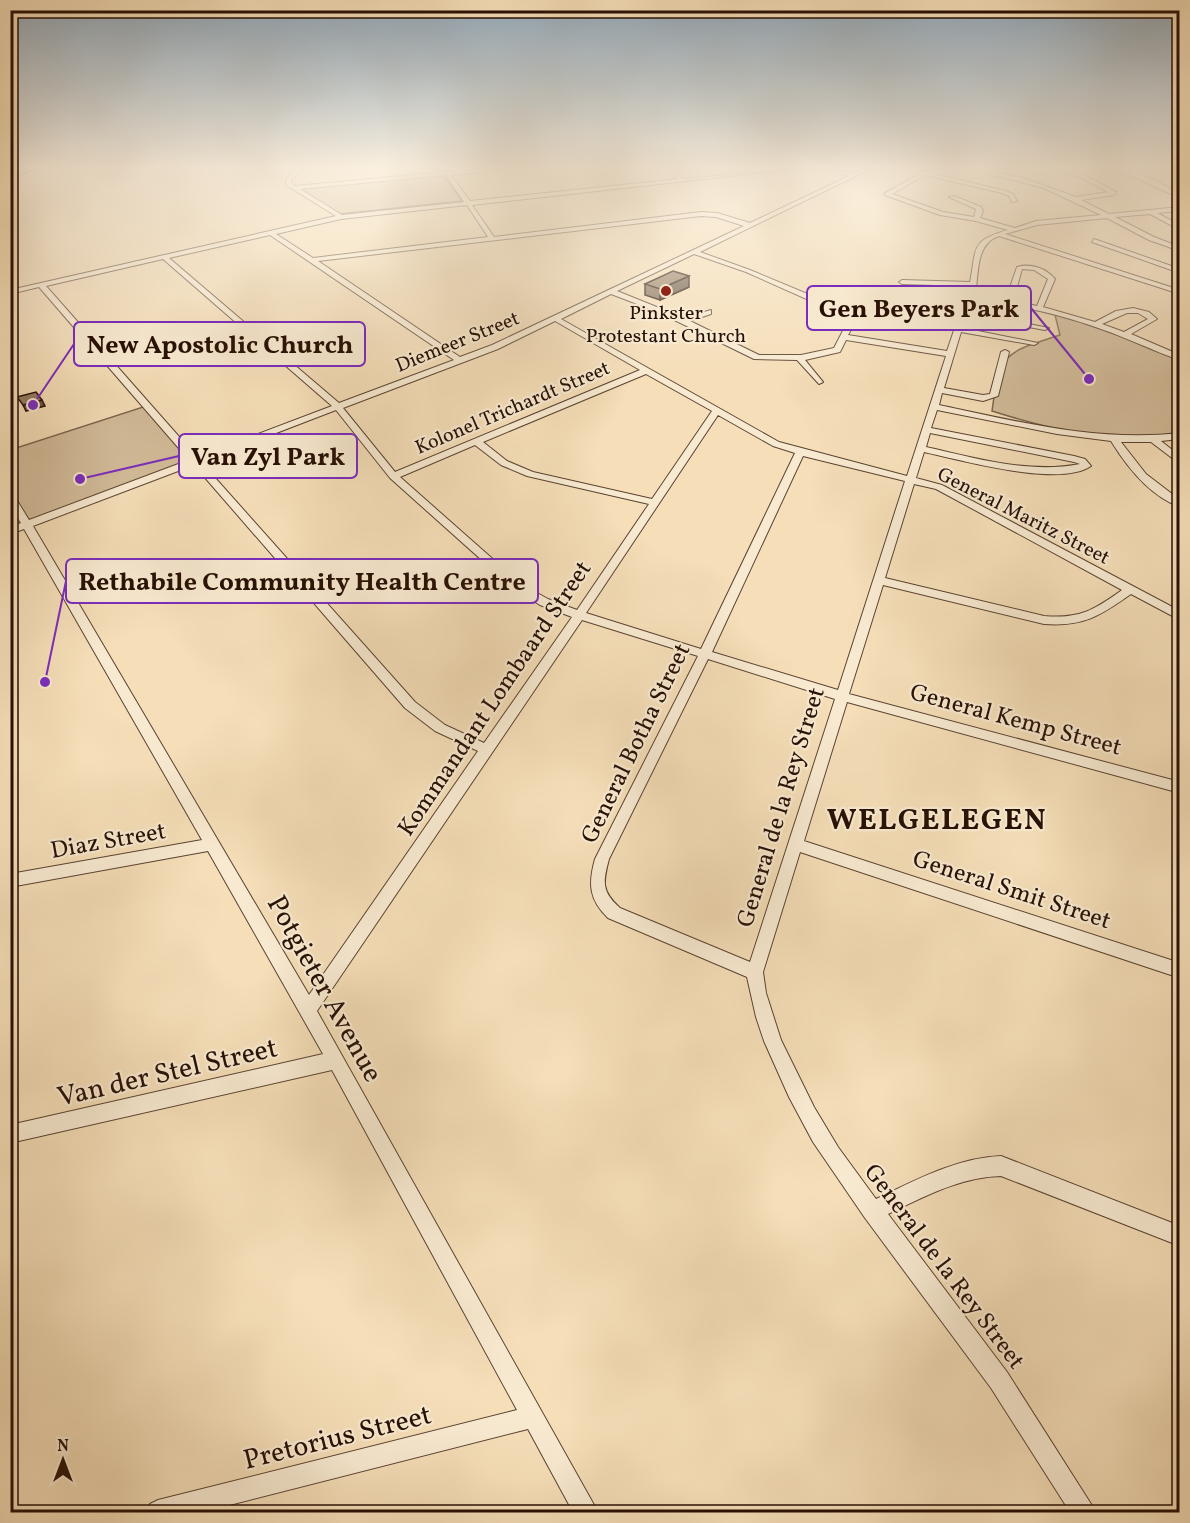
<svg xmlns="http://www.w3.org/2000/svg" width="1190" height="1523" font-family="Vollkorn,serif">
<rect width="100%" height="100%" fill="#f5deb8"/>
<filter id="stains"><feTurbulence type="fractalNoise" baseFrequency=".00333" numOctaves="4"/><feColorMatrix values="0 0 0 0 .2 0 0 0 0 .09 0 0 0 0 .02 0 0 0 .5 -.17"/></filter>
<radialGradient id="worn" r=".72"><stop offset=".6" stop-color="#630" stop-opacity="0"/><stop offset="1" stop-color="#630" stop-opacity=".3"/></radialGradient>
<!-- green -->
<g fill="#d2bb99" stroke="#7c654e" stroke-width="1.5">
<path d="M442,174L462,201L339,214L300,189Z"/>
<path d="M1054,311L1179,358V432C1165,440 1150,438 1134,438C1084,437 1039,426 992,411C1000,351 1005,353 1060,335Z"/>
<path d="M146,406L195,462L27,525L11,496L10,450Z"/>
</g>
<g fill="none" stroke-linecap="round" stroke-linejoin="round">
<defs>
<g id="minor">
<path d="M298,168H304L291,180V183L295,186L444,172L442,168H446L449,171L505,168L503,170L451,175L470,201L678,179L664,168H669L684,179L803,168L472,205L494,237L701,212L717,213L750,223L849,176L814,168L854,173L867,168H872L700,252L750,270L853,313L857,319L848,335L947,351L969,286L902,284L899,282L902,280L970,282C977,247 970,241 1008,230L976,221L940,215L885,195V193L920,174V172L937,168L930,173L1006,191L1013,194L1017,201L1012,202L1009,196L1002,193L925,175L892,194L943,212L974,217L976,209L949,197L954,196L981,207L983,211L980,218L1015,228L1036,221L1101,215L1044,188L965,168H974L1023,178L1076,197L1108,192L1082,178L1064,173L1066,170L1086,176L1116,192L1114,195L1081,200L1109,214L1180,207V211L1157,213L1180,225V230L1150,214L1115,217L1154,237L1180,247V251L1149,240L1107,218L1037,225L1005,234L1180,290V294L999,236C975,244 979,274 975,295L1006,299L1017,267C1031,263 1046,268 1055,279L1043,307L1095,322L1116,311L1133,308L1149,312L1157,319L1131,334L1180,355V360C1153,351 1128,338 1101,329C1060,314 1017,305 973,299L969,312L1049,328L1045,330L967,316L963,328L1038,343L1034,345L961,332L944,388L983,395L990,394L1001,352L1005,350L1009,352L998,396L983,401L942,393L939,405C1019,422 1098,442 1180,433V439L1161,441L1180,456V464L1151,442H1121L1146,474L1180,500V507C1150,496 1127,467 1111,441L1057,434L937,410L931,428L1074,456L1085,459L1091,466C1060,488 961,460 924,452L916,478L942,485L1180,611V620L1131,594C1100,616 1083,627 1044,624L883,585L849,694L1180,782V793L847,702L804,841L1180,963V978L800,852L763,972L766,993L781,1040L814,1107L838,1147L876,1199C916,1180 956,1158 1001,1156L1180,1226V1246L1001,1176C960,1177 924,1197 888,1214L1007,1372L1091,1504L1095,1512H1070L991,1388L865,1218L813,1142L789,1097L764,1041L756,1017L747,977L608,918C589,900 588,884 595,859L698,656L582,620L317,1011L598,1512H573L528,1429L202,1512H146L150,1504L158,1500L517,1410L332,1070L10,1143V1125L323,1054L208,851L10,887V874L202,840L24,529L10,534V527L21,523L10,506V493L13,494L29,520L189,460L39,287L10,294V290L336,216L286,185V179ZM446,175L464,202L342,215L300,189ZM467,205L488,237L313,258L276,234L341,219ZM701,216L716,217L744,226L492,345L460,357L318,261ZM270,235L454,360L339,403L169,258ZM694,254L746,272L847,317L849,319L834,348L801,355H759L690,321L711,314V310L684,318L617,291ZM163,259L332,406L197,457L46,286ZM1022,269L1034,270L1048,279L1037,306L1013,301ZM611,294L658,312L754,359L797,360L819,384L823,382L805,360L840,352L846,340L946,356L907,476L779,442L561,319ZM1127,313H1138L1148,319L1124,332L1102,324ZM555,321L640,370L395,472L343,408L498,349ZM646,374L712,411L652,499L533,472L507,461L483,442ZM336,410L390,478L513,588L540,605L572,617L484,743L445,725L415,702L201,462ZM718,415L773,446L795,453L701,649L586,613ZM930,433L1074,462L1080,464C1028,474 976,458 926,447ZM475,445L501,465L527,476L649,504L577,610L548,599L521,584L400,477ZM803,456L905,481L838,690L712,652ZM194,465L405,708L435,731L478,751L309,995L33,526ZM914,484L936,489L1122,590C1094,610 1080,619 1044,616L885,578ZM708,659L835,699L750,962L620,908C601,891 603,882 609,859Z"/>
<path d="M1114,168C1133,166 1163,185 1180,194V198Z"/>
<path d="M1171,168H1180V172Z"/>
<path d="M1094,239L1180,269V273L1092,242Z"/>
</g>
<path id="major" d="M28,168H38L10,177V173Z"/>
</defs>
<!-- minor casing -->
<use href="#minor" stroke="#5a4331" stroke-width="2"/>
<!-- major casing -->
<use href="#major" stroke="#270f04" stroke-width="3"/>
<!-- minor -->
<use href="#minor" fill="#f8ead1" fill-rule="evenodd"/>
<!-- major -->
<use href="#major" fill="#f5deb8" fill-rule="evenodd"/>
</g>
<!-- wall -->
<path fill="#7e6a54" stroke="#270f04" stroke-width="1.5" d="M645,284L689,287L660,300L645,295Z"/>
<!-- shaded-wall -->
<g fill="#665645" stroke="#270f04" stroke-width="1.5">
<path d="M689,276V287L660,300V289Z"/>
<path d="M42,400L45,406L26,411L23,405Z"/>
</g>
<!-- building -->
<g fill="#927b62" stroke="#270f04" stroke-width="1.5">
<path d="M673,271L689,276L660,289L645,284Z"/>
<path d="M36,392L42,400L23,405L17,397Z"/>
</g>
<!-- sky -->
<linearGradient id="sky" x2="0" y2="1"><stop stop-color="#91a9bc"/><stop offset="0.44" stop-color="#faf0df"/><stop offset="1" stop-color="#faf0df" stop-opacity="0"/></linearGradient>
<rect width="1190" height="381" fill="url(#sky)"/>
<!-- markers -->
<circle fill="#8f2418" stroke="#f8ead1" stroke-width="2" cx="666" cy="291" r="6"/>
<g text-anchor="middle" stroke-width="4.5" stroke-linejoin="round" paint-order="stroke">
<!-- far-poi labels -->
<g font-size="20" fill="#270f04" stroke="#f8ead1">
<text x="666" y="319">Pinkster<tspan x="666" dy="23">Protestant Church</tspan></text>
</g>
<!-- far-street labels -->
<g font-size="20" fill="#270f04" stroke="#f8ead1">
<text transform="translate(457 341) rotate(-22)" y="7">Diemeer Street</text>
<text transform="translate(512 407) rotate(-23)" y="7">Kolonel Trichardt Street</text>
<text transform="translate(1024 515) rotate(27)" y="7">General Maritz Street</text>
</g>
<!-- street labels -->
<g font-size="24" fill="#270f04" stroke="#f8ead1">
<text transform="translate(494 698) rotate(-56)" y="8">Kommandant Lombaard Street</text>
<text transform="translate(1016 719) rotate(15)" y="8">General Kemp Street</text>
<text transform="translate(635 743) rotate(-64)" y="8">General Botha Street</text>
<text transform="translate(780 807) rotate(-73)" y="8">General de la Rey Street</text>
<text transform="translate(108 840) rotate(-10)" y="8">Diaz Street</text>
<text transform="translate(1012 889) rotate(18)" y="8">General Smit Street</text>
<text transform="translate(945 1266) rotate(53)" y="8">General de la Rey Street</text>
</g>
<!-- near-street labels -->
<g font-size="28" fill="#270f04" stroke="#f8ead1">
<text transform="translate(326 988) rotate(61)" y="10">Potgieter Avenue</text>
<text transform="translate(167 1071) rotate(-13)" y="10">Van der Stel Street</text>
<text transform="translate(337 1436) rotate(-14)" y="10">Pretorius Street</text>
</g>
<!-- district labels -->
<g font-size="30" font-weight="bold" letter-spacing="1.5" fill="#270f04" stroke="#f8ead1">
<text x="937" y="829">WELGELEGEN</text>
</g>
</g>
<!-- callouts -->
<path fill="none" stroke="#7b2cbf" stroke-width="2" d="M1089 379L1031 308M33 405L74 344M80 479L179 456M45 682L66 581"/>
<g fill="#7b2cbf" stroke="#f8ead1" stroke-width="2">
<circle cx="1089" cy="379" r="6"/>
<circle cx="33" cy="405" r="6"/>
<circle cx="80" cy="479" r="6"/>
<circle cx="45" cy="682" r="6"/>
</g>
<g fill="#f8ead1" stroke="#7b2cbf" stroke-width="2">
<rect x="807" y="286" width="224" height="44" rx="6"/>
<rect x="74" y="322" width="291" height="44" rx="6"/>
<rect x="179" y="434" width="178" height="44" rx="6"/>
<rect x="66" y="559" width="472" height="44" rx="6"/>
</g>
<g font-size="26" text-anchor="middle" font-weight="bold" fill="#270f04">
<text x="919" y="317">Gen Beyers Park</text>
<text x="220" y="353">New Apostolic Church</text>
<text x="268" y="465">Van Zyl Park</text>
<text x="302" y="590">Rethabile Community Health Centre</text>
</g>
<!-- margin -->
<rect width="1190" height="1523" fill="none" stroke="#f5deb8" stroke-width="36"/>
<rect x="12" y="12" width="1166" height="1499" fill="none" stroke="#270f04" stroke-width="3"/>
<rect x="18" y="18" width="1154" height="1487" fill="none" stroke="#270f04" stroke-width="1.5"/>
<!-- north arrow -->
<g transform="translate(63 1460)" stroke="#f8ead1" stroke-width="4.5" paint-order="stroke">
<path d="M0-4.5L10 22L0 15L-10 22Z" fill="#270f04"/>
<text y="-9" font-size="16" font-weight="bold" text-anchor="middle" fill="#270f04">N</text>
</g>
<rect width="100%" height="100%" filter="url(#stains)"/>
<rect width="100%" height="100%" fill="url(#worn)"/>
</svg>
